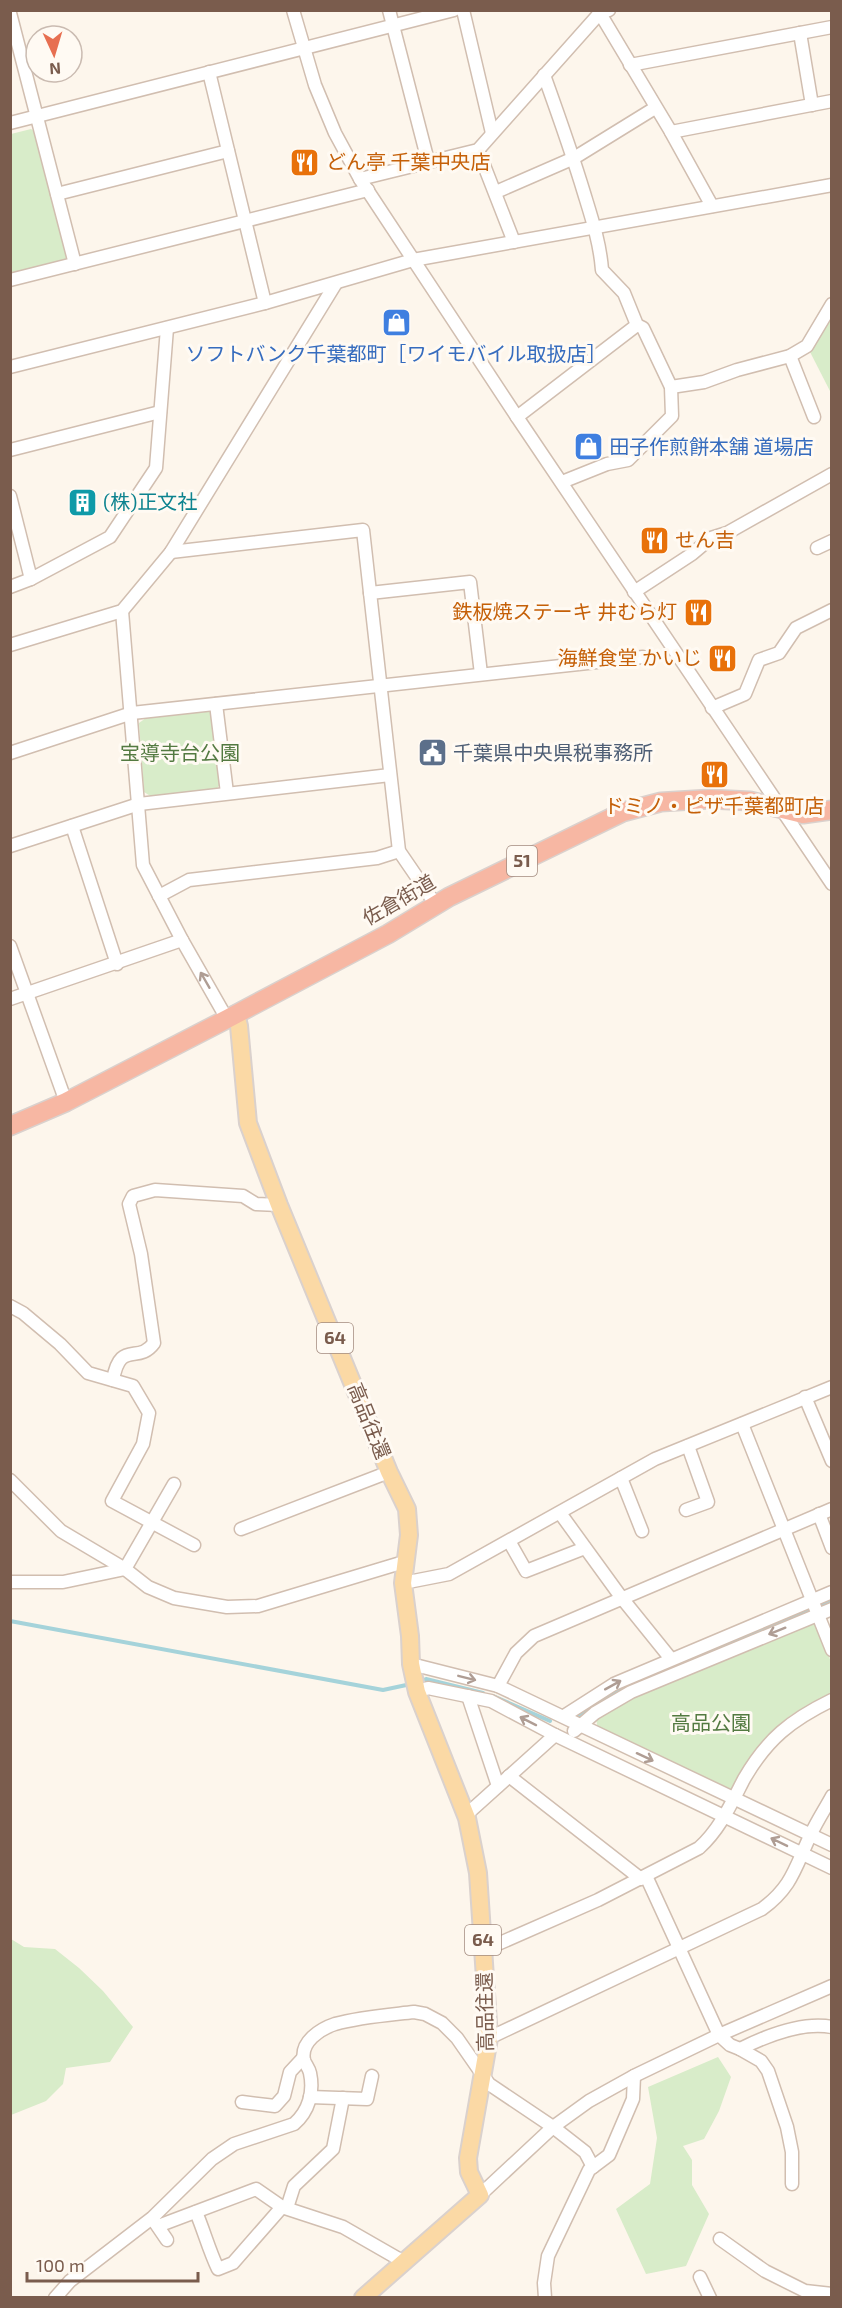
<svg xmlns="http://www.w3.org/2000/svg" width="842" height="2308" font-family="'Exo 2','Noto Sans JP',sans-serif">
<rect width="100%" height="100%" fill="#fdf6ec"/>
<!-- green -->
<g fill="#d8ecc9">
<path d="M31,129L35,132L67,255L65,261L11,275V134Z"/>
<path d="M831,307V393L808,348Z"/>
<path d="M208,710L215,713L221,783L215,791L152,797L144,792L139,723L146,718Z"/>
<path d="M816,1621L831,1662V1695C821,1700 811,1704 801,1709C768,1727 751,1762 732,1793L598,1730L596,1718L633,1696Z"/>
<path d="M11,1939L24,1947L55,1949L79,1968L103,1991L133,2027L110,2062L66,2068L63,2084L46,2101L11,2115Z"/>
<path d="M718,2057L731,2077L719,2111L704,2139L683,2146L692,2160V2185L709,2214L686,2266L646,2274L616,2209L650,2184L657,2138L648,2087Z"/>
</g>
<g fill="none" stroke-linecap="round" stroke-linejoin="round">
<!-- stream -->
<g stroke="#a5d3da" stroke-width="4">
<path d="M10,1621L383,1690L411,1684"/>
<path d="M672,1666L832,1601"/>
<path d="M421,1681L426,1679L483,1693"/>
<path d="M493,1696L550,1721"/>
<path d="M579,1716L635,1681"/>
</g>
<defs>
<g id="minor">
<path d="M293,10L315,85L335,133L360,179L517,417L832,884"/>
<path d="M389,10L428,161"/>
<path d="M463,10L492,133"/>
<path d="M598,10L671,132L712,206"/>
<path d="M10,13L75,264"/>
<path d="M800,33L812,105"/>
<path d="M630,65L832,27"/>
<path d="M209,72L265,303"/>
<path d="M544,75C558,114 572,153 584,193C592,219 600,243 602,270L624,293L637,325L643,328L671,387L672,416L628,460L607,464L562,482"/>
<path d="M10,123L454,10"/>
<path d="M671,132L832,101"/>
<path d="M478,150L514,242"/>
<path d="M360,179L478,150L599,14L609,10"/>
<path d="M496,192L574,158L655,108"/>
<path d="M57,194L228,151"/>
<path d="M10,280L368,190"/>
<path d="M790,356L814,417"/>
<path d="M10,367L265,303L413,260L832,185"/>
<path d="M671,387L704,382L737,370L790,356L807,346L832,304"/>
<path d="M517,417L637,325"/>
<path d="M10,450L160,412"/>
<path d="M10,496L31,579"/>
<path d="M817,548L832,541"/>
<path d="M171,552L363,530L399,851L436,905"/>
<path d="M10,587L31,579L110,537L156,468L167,328"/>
<path d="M634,592L692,554L711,538L727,533L832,474"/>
<path d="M370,593L470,582L481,674"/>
<path d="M122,611L143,865L182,940L227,1019"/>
<path d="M10,645L122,611L171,552L336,283"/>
<path d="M216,704L227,793"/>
<path d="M712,708L745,694L759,660L779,653L796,628L832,610"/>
<path d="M10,753L132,713L643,657"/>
<path d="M72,826L117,964"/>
<path d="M10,846L139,804L390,775"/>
<path d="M159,896L189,880L377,858L399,851"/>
<path d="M10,946L66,1102"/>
<path d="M10,999L182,940"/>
<path d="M10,1306L23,1313L60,1344L88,1373L133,1386L149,1413L143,1444L112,1501L194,1545"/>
<path d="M113,1380C120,1339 138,1365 154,1343L141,1254L129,1204L133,1196L155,1190L243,1196L256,1204L279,1205"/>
<path d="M805,1397L832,1461"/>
<path d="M742,1424L832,1650"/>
<path d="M621,1478L642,1531"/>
<path d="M10,1480L61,1531L125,1569L148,1587L174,1598L227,1607L258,1606L404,1562"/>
<path d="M686,1510L708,1502L688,1446"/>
<path d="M560,1513L621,1597L671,1659"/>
<path d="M819,1514L832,1548"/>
<path d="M241,1529L389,1472"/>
<path d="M509,1541L526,1571L585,1548"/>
<path d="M10,1582H63L125,1569L174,1484"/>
<path d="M403,1583L449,1574L655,1459L832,1387"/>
<path d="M411,1664L498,1686L832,1845"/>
<path d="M498,1686L516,1653L534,1636L832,1509"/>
<path d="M417,1692L428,1688L491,1701L555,1735L832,1868"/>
<path d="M468,1696L498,1786"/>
<path d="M564,1716L614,1684L832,1592"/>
<path d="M574,1731L595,1713L631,1692L832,1609"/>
<path d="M509,1776L641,1879"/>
<path d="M466,1815L555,1735"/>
<path d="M646,1876L719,2035L730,2045L740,2049C766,2036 802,2021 832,2027"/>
<path d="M484,1950L598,1900L699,1848C720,1829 731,1804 744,1779C767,1739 791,1720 832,1700"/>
<path d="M489,2038L762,1909C793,1886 795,1867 811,1834C817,1821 825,1809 832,1796"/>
<path d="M740,2049L761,2061L768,2071L787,2127L792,2152V2184"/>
<path d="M310,2097L367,2099L372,2076"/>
<path d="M242,2102L275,2106L284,2096L290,2072L303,2058"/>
<path d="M480,2195L553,2127L589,2101L634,2076L719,2035L832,1986"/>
<path d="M287,2208L294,2186L333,2149L343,2098"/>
<path d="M196,2212C204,2231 209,2250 218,2269L233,2263L282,2207"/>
<path d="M154,2221L167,2240"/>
<path d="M158,2226L256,2189L282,2207L343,2227L404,2262"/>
<path d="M720,2239L765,2271L805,2291L832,2294"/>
<path d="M700,2277L710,2298"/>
<path d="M55,2298L70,2281L152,2218L212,2159L234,2144L294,2124C309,2111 314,2092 310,2073C309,2068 305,2064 304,2060C300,2042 320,2029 335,2024C360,2017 388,2015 414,2012L425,2014L442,2023L457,2038L489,2084L553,2127L585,2152L593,2167"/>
<path d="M545,2298L544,2283L548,2256L589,2170L609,2155L633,2099L634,2076"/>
</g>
<path id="major" d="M236,1014L239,1026L248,1123L279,1205L389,1472L407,1509L409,1535L403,1583L410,1636L411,1664L417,1692L467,1818L478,1873L489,2038L468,2158L469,2172L480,2195L363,2298"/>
<path id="highway" d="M10,1126L66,1102L227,1019L388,934L449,897L623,812L661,802L710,799L750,801L803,814L832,810"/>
</defs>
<!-- minor casing -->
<use href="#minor" stroke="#d1beb0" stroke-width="15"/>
<!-- major casing -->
<use href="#major" stroke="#dad1cd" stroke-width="20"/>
<!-- highway casing -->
<use href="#highway" stroke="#dad1cd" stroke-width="21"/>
<!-- minor -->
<use href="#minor" stroke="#fff" stroke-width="12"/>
<!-- major -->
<use href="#major" stroke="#fbd9a5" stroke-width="16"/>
<!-- highway -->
<use href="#highway" stroke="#f7b7a3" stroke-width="18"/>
</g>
<!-- one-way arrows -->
<defs><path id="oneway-shaft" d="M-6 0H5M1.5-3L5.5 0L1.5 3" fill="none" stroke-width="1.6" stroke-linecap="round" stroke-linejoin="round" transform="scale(1.5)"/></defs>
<g stroke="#af9d94">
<use href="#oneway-shaft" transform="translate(205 980) rotate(-120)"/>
<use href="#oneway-shaft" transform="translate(777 1631) rotate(158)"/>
<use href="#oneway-shaft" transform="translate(467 1678) rotate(14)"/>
<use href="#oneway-shaft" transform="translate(613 1685) rotate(-29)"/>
<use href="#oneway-shaft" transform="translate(528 1721) rotate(-153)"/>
<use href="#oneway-shaft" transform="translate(645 1757) rotate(25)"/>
<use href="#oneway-shaft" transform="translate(779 1842) rotate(-154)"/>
</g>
<!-- icons -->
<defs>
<symbol id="restaurant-square" viewBox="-11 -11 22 22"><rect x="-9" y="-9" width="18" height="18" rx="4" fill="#e8710a" stroke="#fffaf3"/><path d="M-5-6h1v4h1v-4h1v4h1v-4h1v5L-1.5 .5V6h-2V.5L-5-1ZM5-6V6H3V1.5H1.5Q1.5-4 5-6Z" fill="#fff"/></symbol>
<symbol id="shop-square" viewBox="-11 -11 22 22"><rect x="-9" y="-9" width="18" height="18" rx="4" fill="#3f7fe0" stroke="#fffaf3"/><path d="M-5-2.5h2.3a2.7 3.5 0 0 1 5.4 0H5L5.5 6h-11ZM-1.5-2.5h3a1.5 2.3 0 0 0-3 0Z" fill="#fff"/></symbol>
<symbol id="building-square" viewBox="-11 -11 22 22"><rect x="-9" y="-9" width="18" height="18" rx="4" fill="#0f9aa8" stroke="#fffaf3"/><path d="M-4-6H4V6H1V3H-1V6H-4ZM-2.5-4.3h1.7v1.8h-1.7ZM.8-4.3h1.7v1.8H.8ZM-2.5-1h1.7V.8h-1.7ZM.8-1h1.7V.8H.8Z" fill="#fff"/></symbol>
<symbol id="civic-square" viewBox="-11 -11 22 22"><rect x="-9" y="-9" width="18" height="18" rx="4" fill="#5c6f8a" stroke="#fffaf3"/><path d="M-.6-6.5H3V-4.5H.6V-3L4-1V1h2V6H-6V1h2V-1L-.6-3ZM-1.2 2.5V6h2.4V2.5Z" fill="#fff"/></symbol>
</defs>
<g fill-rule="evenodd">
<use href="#restaurant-square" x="288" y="146" width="33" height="33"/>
<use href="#shop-square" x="380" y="306" width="33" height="33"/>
<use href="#shop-square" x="572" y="430" width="33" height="33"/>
<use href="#building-square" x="66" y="486" width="33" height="33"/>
<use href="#restaurant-square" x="638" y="524" width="33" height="33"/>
<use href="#restaurant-square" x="682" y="596" width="33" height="33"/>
<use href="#restaurant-square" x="706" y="642" width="33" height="33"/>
<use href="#civic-square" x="416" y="736" width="33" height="33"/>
<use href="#restaurant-square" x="698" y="758" width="33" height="33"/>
</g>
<g text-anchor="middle" stroke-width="6" stroke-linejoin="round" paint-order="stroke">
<!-- shield labels -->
<g fill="#fffaf3" stroke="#a28b7f" stroke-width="1.5">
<rect x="507" y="846" width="30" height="30" rx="4.5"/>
<rect x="317" y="1323" width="36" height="30" rx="4.5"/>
<rect x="465" y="1925" width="36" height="30" rx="4.5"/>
</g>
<g font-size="18" font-weight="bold" fill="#7a5c4d">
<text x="522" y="867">51</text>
<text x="335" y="1344">64</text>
<text x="483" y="1946">64</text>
</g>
<!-- food labels -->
<g font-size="20" fill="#c56008" stroke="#fffaf3" text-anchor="start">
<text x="326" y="169">どん亭 千葉中央店</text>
<text x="675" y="547">せん吉</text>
<text x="677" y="619" text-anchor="end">鉄板焼ステーキ 井むら灯</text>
<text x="702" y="665" text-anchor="end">海鮮食堂 かいじ</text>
<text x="714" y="813" text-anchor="middle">ドミノ・ピザ千葉都町店</text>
</g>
<!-- shop labels -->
<g font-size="20" fill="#366cbe" stroke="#fffaf3">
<text x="396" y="361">ソフトバンク千葉都町［ワイモバイル取扱店］</text>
<text x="609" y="454" text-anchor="start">田子作煎餅本舗 道場店</text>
</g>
<!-- culture labels -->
<g font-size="20" fill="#0d838f" stroke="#fffaf3" text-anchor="start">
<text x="103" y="509">(株)正文社</text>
</g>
<!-- park labels -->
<g font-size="20" fill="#537a41" stroke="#fffaf3">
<text x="180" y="760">宝導寺台公園</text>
<text x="711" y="1730">高品公園</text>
</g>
<!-- service labels -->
<g font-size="20" fill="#4e5e75" stroke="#fffaf3" text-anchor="start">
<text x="453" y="760">千葉県中央県税事務所</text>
</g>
<!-- street labels -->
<g font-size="20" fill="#7a5c4d" stroke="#fffaf3">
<text transform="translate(399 900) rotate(-30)" y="7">佐倉街道</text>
<text transform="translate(369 1421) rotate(68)" y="7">高品往還</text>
<text transform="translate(485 2012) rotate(-91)" y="7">高品往還</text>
</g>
</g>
<!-- border -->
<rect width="842" height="2308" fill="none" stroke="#7a5c4d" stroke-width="24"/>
<!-- north arrow -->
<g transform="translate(54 54) rotate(176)"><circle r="28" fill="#fffaf3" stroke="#cabbb1" stroke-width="1.5"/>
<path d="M0-4.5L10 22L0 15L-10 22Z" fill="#e76f51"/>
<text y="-9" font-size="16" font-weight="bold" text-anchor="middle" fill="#7a5c4d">N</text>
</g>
<!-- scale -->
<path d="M27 2272v9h171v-9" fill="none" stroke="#7a5c4d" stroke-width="3"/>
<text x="36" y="2272" font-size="18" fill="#7a5c4d" stroke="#fffaf3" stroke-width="4.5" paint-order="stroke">100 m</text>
</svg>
